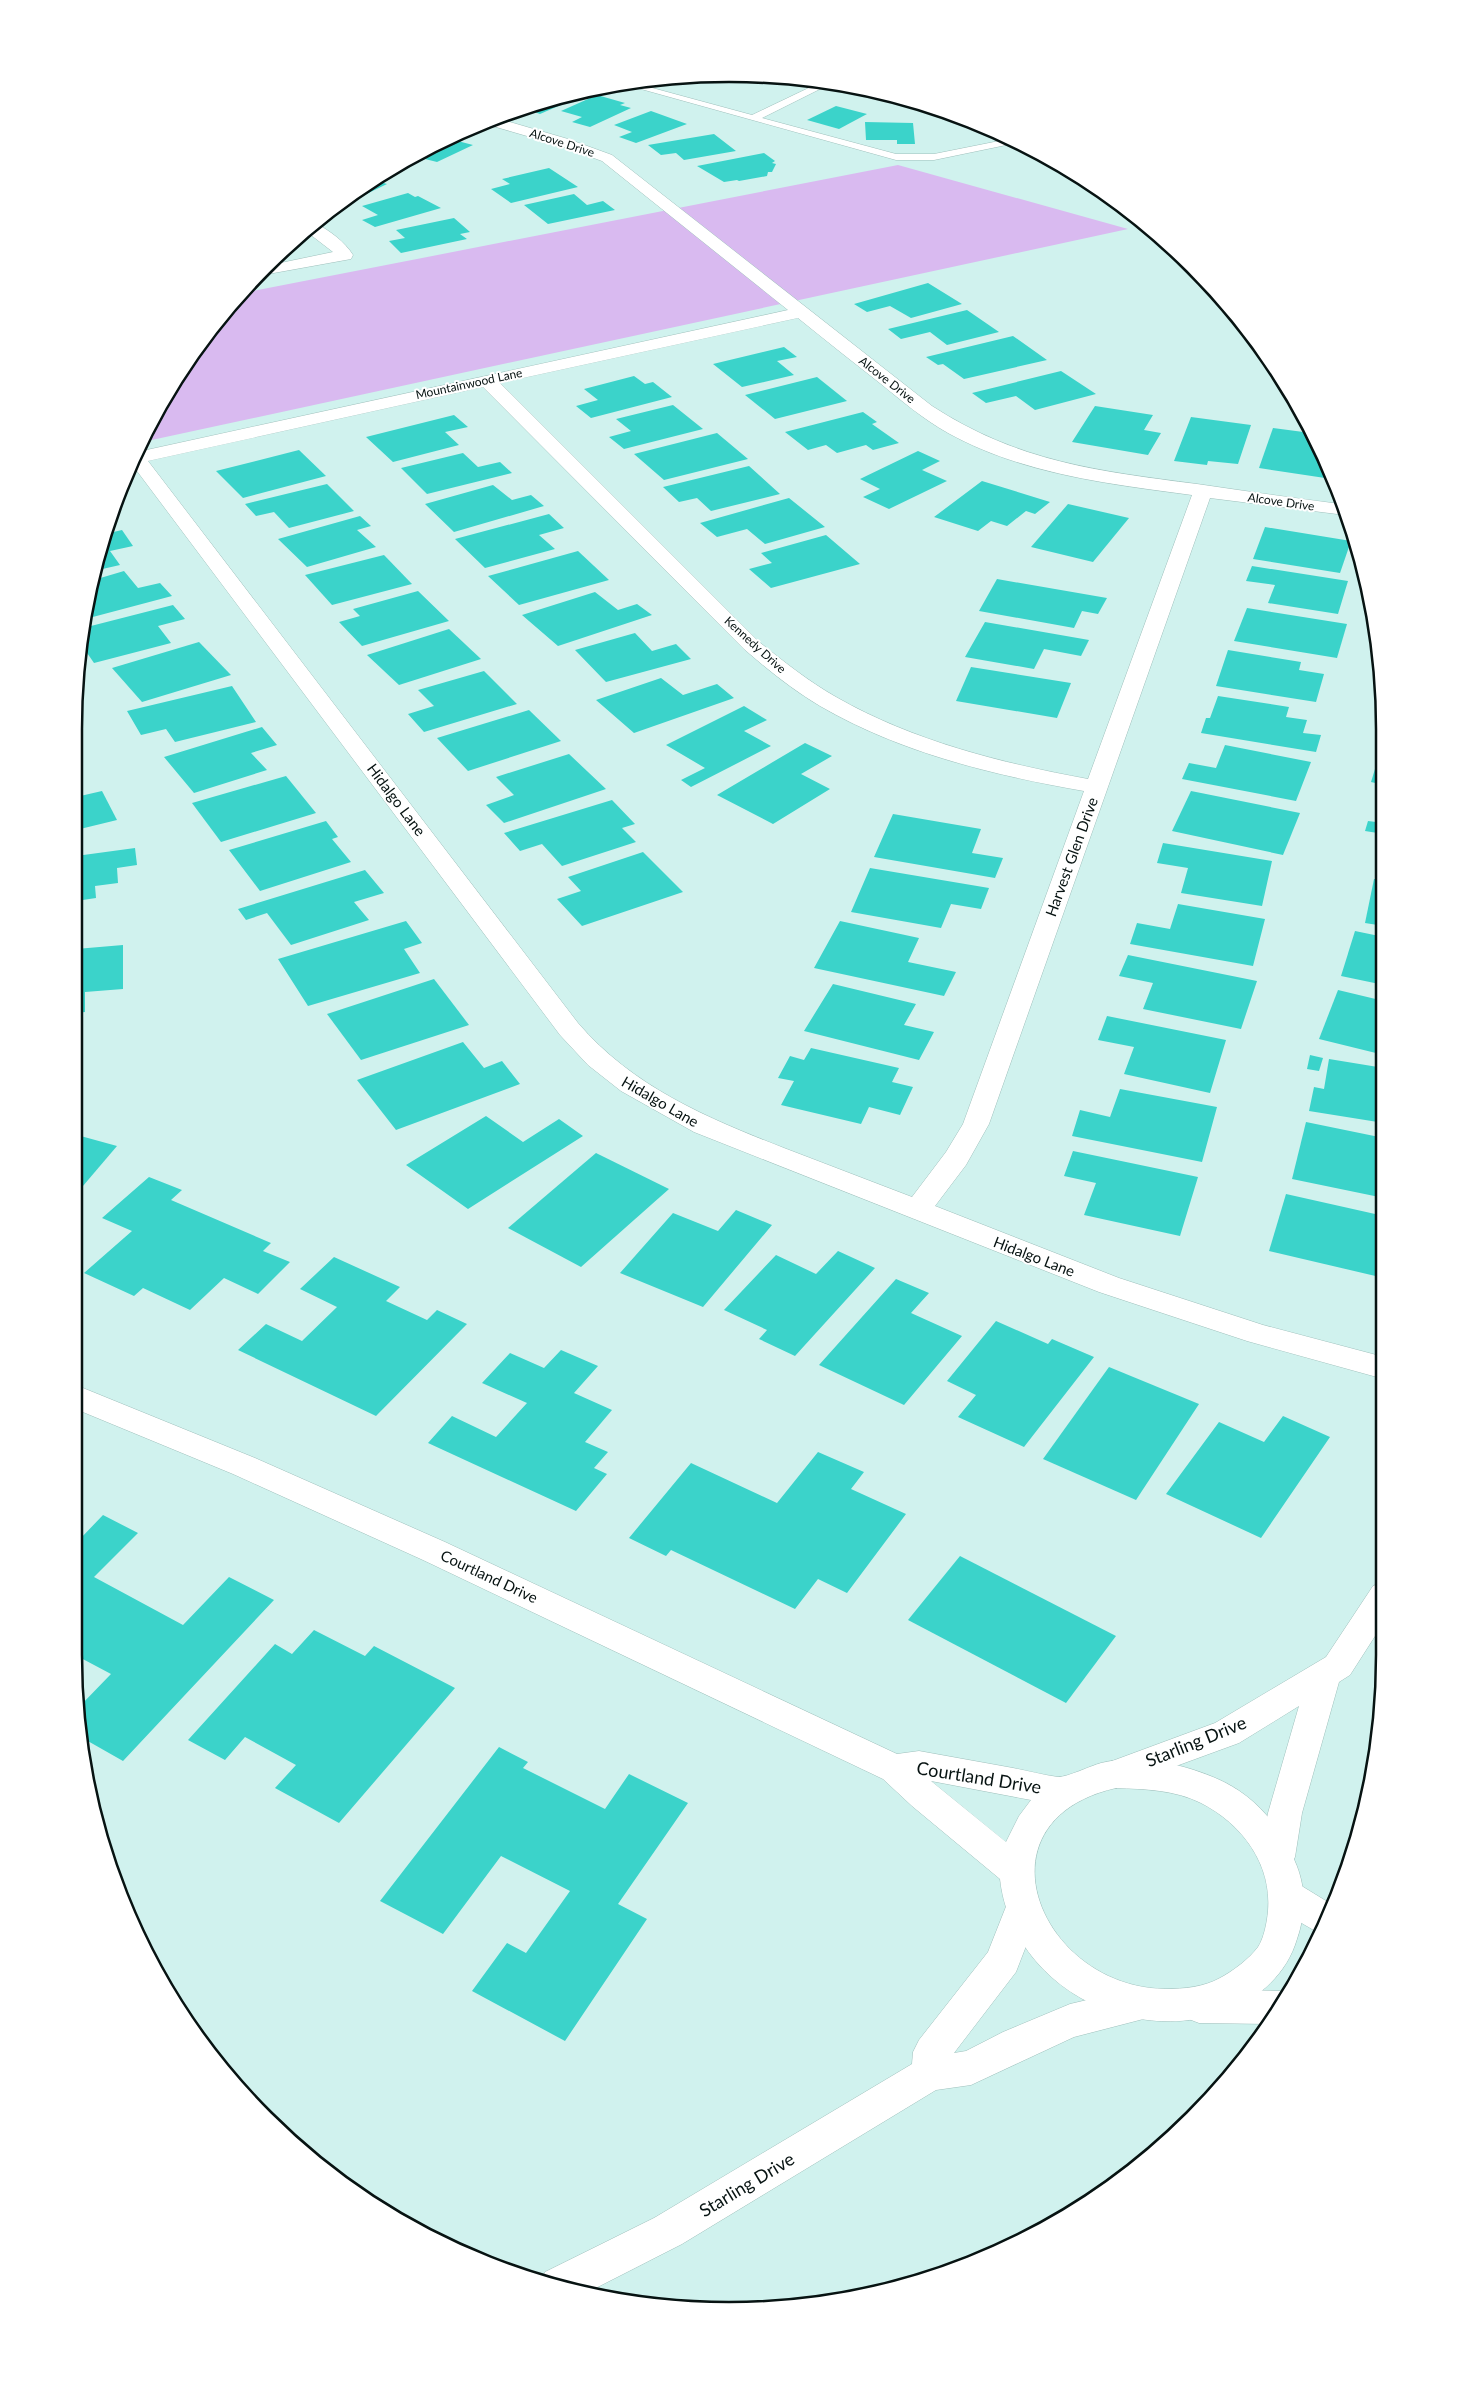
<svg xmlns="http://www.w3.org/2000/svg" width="1459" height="2384" font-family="Lato,sans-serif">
<rect width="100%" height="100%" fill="#d0f2ee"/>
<!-- green -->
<path fill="#d9baf0" d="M898,165L1128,229L147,441L184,365L243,293Z"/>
<!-- building -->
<g fill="#3bd3ca">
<path d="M582,92L586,94L540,114L526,109Z"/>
<path d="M597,95L625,103L620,105L631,108L590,127L572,122L582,117L561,111Z"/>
<path d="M836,106L867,114L839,129L807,120Z"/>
<path d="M651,111L687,124L636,143L619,137L632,132L614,125Z"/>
<path d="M865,122L913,123L915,144H897V140H866Z"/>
<path d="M714,134L736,151L684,160L676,153L661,155L648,145Z"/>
<path d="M450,139L473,145L437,162L425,159L414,164L406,162Z"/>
<path d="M764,153L775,161L772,163L776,164L772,172H768L767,176L739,181L737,180L724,182L697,166Z"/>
<path d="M549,168L578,187L511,203L491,189L510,184L502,179Z"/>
<path d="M373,180L387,184L352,201L347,199Z"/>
<path d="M408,193L415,197L418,196L441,208L375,227L362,220L378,215L362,206Z"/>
<path d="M574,194L587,205L603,201L615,210L548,224L524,205Z"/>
<path d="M454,218L470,232L460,234L467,239L401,253L389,241L405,238L396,230Z"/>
<path d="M928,283L962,304L911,318L890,306L867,312L854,304Z"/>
<path d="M967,310L999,332L947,345L930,332L901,339L888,329Z"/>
<path d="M1013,336L1047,360L964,379L943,364L938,365L926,357Z"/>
<path d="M784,347L797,357L777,361L794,375L742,387L713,364Z"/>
<path d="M1061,371L1096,394L1035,410L1016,396L986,403L972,393Z"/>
<path d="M634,376L645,384L653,382L672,397L591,418L576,406L598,400L584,389Z"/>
<path d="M817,377L847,401L775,419L745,395Z"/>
<path d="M673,405L703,429L624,449L609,437L631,431L616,419Z"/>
<path d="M1095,406L1153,415L1144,430L1161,433L1148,455L1072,442Z"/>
<path d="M863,412L877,422L872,424L899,443L873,450L866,445L837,453L826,445L808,450L785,432Z"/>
<path d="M454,415L468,427L445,432L459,445L393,462L366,437Z"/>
<path d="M1191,417L1251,425L1238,464L1208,461L1207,465L1174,461Z"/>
<path d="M1273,428L1311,433L1326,472L1325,478L1259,468Z"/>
<path d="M717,433L748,459L664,480L634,454Z"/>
<path d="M299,450L326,476L243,498L216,471Z"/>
<path d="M918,451L940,461L922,470L947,481L889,509L863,497L880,489L860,479Z"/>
<path d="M463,453L478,467L500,462L512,473L427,494L401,468Z"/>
<path d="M749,466L780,494L711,511L697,498L679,502L663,487Z"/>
<path d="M982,481L1050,502L1035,514L1026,511L1007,526L991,521L978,531L934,517Z"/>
<path d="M327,484L354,511L289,528L274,512L256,516L245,504Z"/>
<path d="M493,485L512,500L531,495L544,506L454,532L425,504Z"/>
<path d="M789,498L825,527L765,544L747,529L717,537L700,523Z"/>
<path d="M1068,504L1129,518L1093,562L1031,547Z"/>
<path d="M549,514L564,528L539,535L555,549L485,568L455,539Z"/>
<path d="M360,516L371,526L357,530L376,547L307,567L278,539Z"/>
<path d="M1265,527L1351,541L1340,573L1253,559Z"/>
<path d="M122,530L133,546L110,551L120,565L98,570L105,534Z"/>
<path d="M826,535L860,564L771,588L749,569L772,563L761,553Z"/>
<path d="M578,551L609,580L519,605L488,576Z"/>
<path d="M384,555L412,584L332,605L305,575Z"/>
<path d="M1252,566L1348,581L1338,614L1268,603L1275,585L1246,581Z"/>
<path d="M124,571L138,588L160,583L172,596L89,618L97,579Z"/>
<path d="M997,579L1107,598L1098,614L1082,611L1074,628L979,611Z"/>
<path d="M418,591L449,621L362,646L339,622L360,616L353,609Z"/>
<path d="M595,592L618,610L637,604L652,615L558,646L522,615Z"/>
<path d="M173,605L185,619L158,626L171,643L94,663L83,647L87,627Z"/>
<path d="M1247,608L1347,624L1337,658L1234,641Z"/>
<path d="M985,622L1089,640L1081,656L1044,649L1034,669L965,657Z"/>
<path d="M449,629L481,659L399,685L367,655Z"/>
<path d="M635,633L652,651L676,644L691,659L606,682L575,650Z"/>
<path d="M199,642L231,675L142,702L112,668Z"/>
<path d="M1228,650L1301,662L1299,670L1324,674L1316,702L1216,686Z"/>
<path d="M971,667L1071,683L1057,718L956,701Z"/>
<path d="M484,671L517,704L424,732L408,714L434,706L418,690Z"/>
<path d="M661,678L683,695L717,684L734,698L634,733L596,700Z"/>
<path d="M232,686L256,722L175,742L166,729L141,735L127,711Z"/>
<path d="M1218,696L1289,707L1286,717L1307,720L1303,733L1321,735L1316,752L1201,733L1206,718H1210Z"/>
<path d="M744,706L767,720L744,731L771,746L691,787L681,780L705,768L666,745Z"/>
<path d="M529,710L561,741L468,771L437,738Z"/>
<path d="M262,727L277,745L251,753L267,770L194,793L164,757Z"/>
<path d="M805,743L832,756L801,774L830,789L773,824L717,795Z"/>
<path d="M1225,745L1311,762L1296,801L1182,779L1189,763L1216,768Z"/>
<path d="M569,754L606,789L504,823L486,805L514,795L496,777Z"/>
<path d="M1375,769L1384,771V785L1371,782Z"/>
<path d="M286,776L316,813L221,842L192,803Z"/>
<path d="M102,791L117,820L76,830V797Z"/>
<path d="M1191,791L1300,813L1283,855L1172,831Z"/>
<path d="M612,800L635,824L622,828L636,842L562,866L542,844L520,851L504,833Z"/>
<path d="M893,814L981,829L972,853L1003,858L995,878L874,857Z"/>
<path d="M326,821L338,837L332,839L351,862L260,891L229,850Z"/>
<path d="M1368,821L1384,823V834L1365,831Z"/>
<path d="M1384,838V869L1376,867Z"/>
<path d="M1163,843L1272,861L1262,906L1181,893L1188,868L1157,863Z"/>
<path d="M135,848L137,865L117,868L118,883L95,886L96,898L76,901V856Z"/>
<path d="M643,852L683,892L582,926L557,899L581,891L568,877Z"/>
<path d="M870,868L989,888L981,909L951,904L941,928L851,912Z"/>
<path d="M365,870L384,893L354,902L369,920L291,945L267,913L246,920L238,909Z"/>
<path d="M1374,879L1384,880V926L1365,923Z"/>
<path d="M1178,904L1265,919L1253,966L1130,944L1137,923L1170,929Z"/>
<path d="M406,921L422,943L404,949L420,973L308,1006L278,959Z"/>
<path d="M840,921L919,938L908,962L956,972L944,996L814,968Z"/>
<path d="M1355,931L1384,937V985L1341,976Z"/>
<path d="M123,945V989L85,992V1012L76,1013V949Z"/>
<path d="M1128,955L1257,981L1241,1029L1143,1009L1153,983L1119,976Z"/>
<path d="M434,979L469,1025L361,1060L327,1014Z"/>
<path d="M833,984L916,1004L904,1025L934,1032L919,1060L804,1031Z"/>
<path d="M1338,990L1384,1001V1055L1319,1039Z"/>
<path d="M1107,1016L1226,1040L1210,1093L1124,1074L1134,1047L1098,1040Z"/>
<path d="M463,1042L484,1068L502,1061L520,1084L396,1130L357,1080Z"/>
<path d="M811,1048L899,1068L892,1082L913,1087L900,1115L869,1107L861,1124L781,1105L794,1081L778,1078L790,1056L804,1060Z"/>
<path d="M1310,1055L1323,1058L1319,1071L1307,1069Z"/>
<path d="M1329,1059L1384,1068V1123L1309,1111L1314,1087L1324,1089Z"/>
<path d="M1120,1089L1217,1107L1202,1162L1072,1136L1080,1110L1110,1117Z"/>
<path d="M486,1116L523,1142L559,1119L583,1136L468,1209L406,1165Z"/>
<path d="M1306,1122L1384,1138V1198L1292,1179Z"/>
<path d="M77,1135L117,1146L77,1193Z"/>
<path d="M1073,1151L1198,1177L1180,1236L1084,1215L1096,1183L1064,1176Z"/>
<path d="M596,1153L669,1189L581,1267L508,1228Z"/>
<path d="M149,1177L182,1190L171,1200L271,1243L263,1251L290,1262L258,1294L224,1278L190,1310L143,1288L134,1296L84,1273L132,1231L102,1218Z"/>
<path d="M1286,1194L1384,1216V1278L1269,1251Z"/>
<path d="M736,1210L772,1225L703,1307L620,1273L673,1213L718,1231Z"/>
<path d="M838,1251L875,1268L795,1356L759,1339L767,1330L724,1310L776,1255L816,1274Z"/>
<path d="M334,1257L400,1287L386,1301L427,1320L437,1310L467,1324L376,1416L238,1350L266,1324L302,1341L337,1307L300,1289Z"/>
<path d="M896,1279L929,1293L911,1313L962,1336L904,1405L819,1365Z"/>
<path d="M996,1321L1048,1344L1052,1339L1094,1357L1024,1447L958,1417L976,1395L947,1381Z"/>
<path d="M561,1350L598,1366L574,1393L612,1410L585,1442L608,1452L594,1468L607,1474L576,1511L428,1443L452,1416L496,1437L527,1403L482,1383L510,1353L544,1368Z"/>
<path d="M1109,1367L1199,1404L1136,1500L1043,1459Z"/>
<path d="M1283,1416L1330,1437L1261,1538L1166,1494L1219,1422L1264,1442Z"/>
<path d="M818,1452L864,1472L851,1489L906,1514L847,1593L818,1579L795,1609L671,1550L666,1556L629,1538L691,1463L777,1503Z"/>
<path d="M103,1515L138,1533L94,1577L183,1625L229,1577L274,1600L123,1761L79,1736V1707L111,1674L79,1657V1540Z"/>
<path d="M960,1556L1116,1636L1066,1703L908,1620Z"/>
<path d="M314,1630L365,1656L374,1646L455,1688L339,1823L275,1788L296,1765L245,1737L225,1760L188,1740L275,1644L292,1654Z"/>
<path d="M499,1747L528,1762L523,1768L605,1809L629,1774L688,1803L618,1904L647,1919L565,2041L472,1991L507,1943L526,1953L570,1891L501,1856L443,1934L380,1901Z"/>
</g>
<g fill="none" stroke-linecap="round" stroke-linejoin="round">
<defs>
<path id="lane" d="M634,83L752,115L819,83L830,84L762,118L896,154H934L1009,139L1016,143L934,160H896L623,84Z"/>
<g id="street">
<path d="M496,118L568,139L612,155L932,406C1018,462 1098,471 1197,484C1245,491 1292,498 1340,504L1345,515L1210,498L989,1124L966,1165L935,1206L1119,1278L1263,1325L1384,1357V1379L1247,1341L1099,1292L694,1132L621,1091L588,1065L560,1035L134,467L142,451L788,310L602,161L558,145L482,123ZM798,318C825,340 853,362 881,384C902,401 923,419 948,433C1022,474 1109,484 1192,495L1088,779C1001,763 913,741 836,697C808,681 783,661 758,641L500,383ZM483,387L744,649C768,670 793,690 820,706C901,753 993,775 1084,791L963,1124L946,1152L912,1197C869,1181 827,1164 784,1148C707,1118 633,1087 578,1023L148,461Z"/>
<path d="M317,224C330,231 345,242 353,255L351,259L257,276L266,266L333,252L307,232Z"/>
<path d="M1384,1582V1622L1350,1675L1339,1682L1302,1813L1295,1857L1289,1868L1277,1872L1265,1868L1259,1857L1268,1813L1299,1706L1239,1743L1116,1788L1104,1784L1099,1774L1104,1764L1215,1723L1326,1657L1373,1586Z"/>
<path d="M1287,1881L1300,1885L1331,1904L1317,1932L1274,1907L1269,1896L1274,1885Z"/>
<path d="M1022,1894L1035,1899L1040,1910L1016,1972L954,2053L966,2051L1003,2032L1070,2004L1142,1987L1155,1992L1160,2004L1155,2016L1074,2037L971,2085L936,2090L682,2244L586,2293L541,2281L545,2272L654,2218L912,2064L913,2052L919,2040L988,1952L1009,1899Z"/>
<path d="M1199,1989L1280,1991L1287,1994L1270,2024L1199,2023L1186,2018L1181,2006L1186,1994Z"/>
</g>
<path id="secondary" d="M78,1386L255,1458L445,1542L897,1754L919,1751C950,1757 982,1762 1013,1768C1028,1771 1043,1775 1058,1777C1068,1777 1090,1766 1101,1763C1137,1754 1179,1763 1213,1777C1250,1792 1275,1819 1292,1855C1306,1883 1307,1910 1297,1939C1287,1973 1260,1998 1227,2011C1129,2047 1012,1985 1000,1879L912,1806L883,1779L423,1560L233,1474L78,1410ZM931,1781L1031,1800L1019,1816L1006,1842ZM1116,1788C1145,1789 1175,1790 1201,1803C1242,1824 1272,1864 1268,1911C1267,1922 1264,1938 1258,1947C1249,1959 1233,1971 1220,1978C1204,1987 1184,1989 1165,1989C1040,1987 971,1821 1116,1788Z"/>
</defs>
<!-- lane casing -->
<use href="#lane" stroke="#9fc0bc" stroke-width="1"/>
<!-- street casing -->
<use href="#street" stroke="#9fc0bc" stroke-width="1"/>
<!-- secondary casing -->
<use href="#secondary" stroke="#9fc0bc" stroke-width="1"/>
<!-- lane -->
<use href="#lane" fill="#fff" fill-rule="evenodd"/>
<!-- street -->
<use href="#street" fill="#fff" fill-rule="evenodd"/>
<!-- secondary -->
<use href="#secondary" fill="#fff" fill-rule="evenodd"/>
</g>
<g text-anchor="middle" stroke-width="4" stroke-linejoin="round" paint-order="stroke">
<!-- far-street labels -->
<g font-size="12" fill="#071312" stroke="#fff">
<text transform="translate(562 143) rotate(18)" y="4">Alcove Drive</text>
<text transform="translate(887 380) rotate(38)" y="4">Alcove Drive</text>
<text transform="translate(469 384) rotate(-12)" y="4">Mountainwood Lane</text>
<text transform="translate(1281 502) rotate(8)" y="4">Alcove Drive</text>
<text transform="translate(755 645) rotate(42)" y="4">Kennedy Drive</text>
</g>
<!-- street labels -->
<g font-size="15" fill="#071312" stroke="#fff">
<text transform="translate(396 800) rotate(53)" y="5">Hidalgo Lane</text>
<text transform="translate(1072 857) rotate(-70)" y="5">Harvest Glen Drive</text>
<text transform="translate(660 1102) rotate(30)" y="5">Hidalgo Lane</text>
<text transform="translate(1034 1257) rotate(21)" y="5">Hidalgo Lane</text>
<text transform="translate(489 1577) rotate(25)" y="5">Courtland Drive</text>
</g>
<!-- near-street labels -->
<g font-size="18" fill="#071312" stroke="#fff">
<text transform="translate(1196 1742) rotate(-22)" y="6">Starling Drive</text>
<text transform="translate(979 1778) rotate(9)" y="6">Courtland Drive</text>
<text transform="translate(747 2185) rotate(-31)" y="6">Starling Drive</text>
</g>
</g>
<!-- crop -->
<path d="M0 0H1459V2384H0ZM729 82H729A647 647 0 0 1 1376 729V1655A647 647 0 0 1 729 2302H729A647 647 0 0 1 82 1655V729A647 647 0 0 1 729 82Z" fill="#fff" fill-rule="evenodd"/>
<path fill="none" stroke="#071312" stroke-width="2.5" d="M729 82H729A647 647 0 0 1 1376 729V1655A647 647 0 0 1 729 2302H729A647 647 0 0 1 82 1655V729A647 647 0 0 1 729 82Z"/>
</svg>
